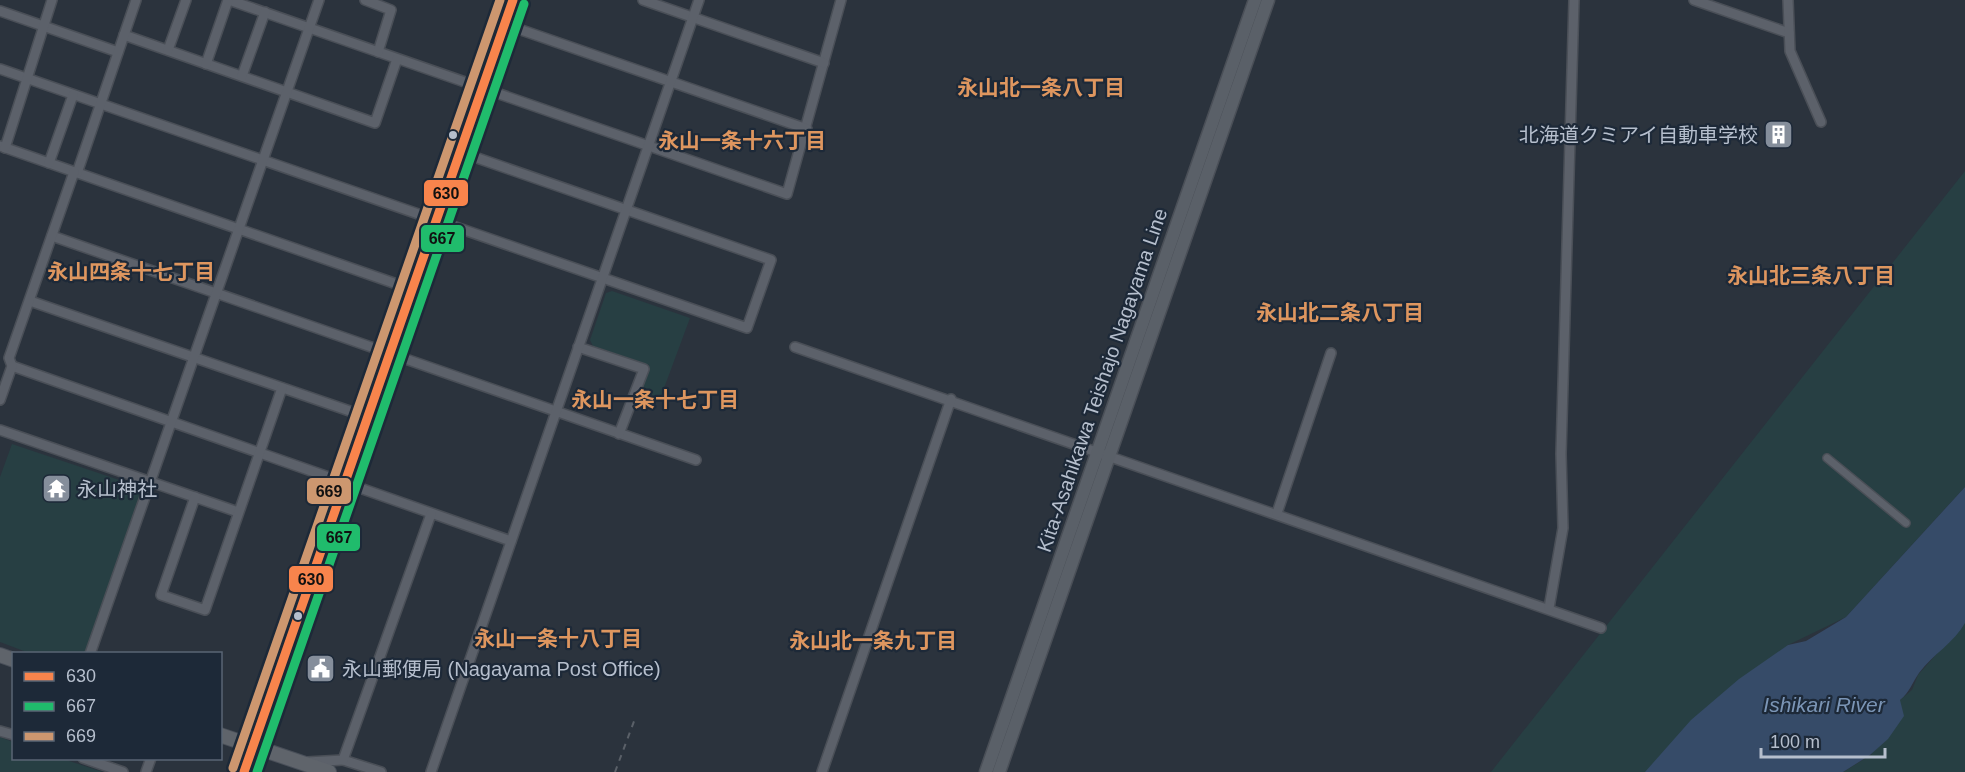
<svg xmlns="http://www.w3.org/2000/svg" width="1965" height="772" font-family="Helvetica,'Noto Sans JP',sans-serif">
<rect width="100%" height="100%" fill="#2b333d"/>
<!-- green -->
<g fill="#273f43">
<path d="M1965,171V487L1846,617L1788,645L1648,772H1491Z"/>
<path d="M612,291L690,318L660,399L639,391L649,365L593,346L590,340L606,293Z"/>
<path d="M12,444L146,489L86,653H29L0,642V477Z"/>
<path d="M1965,622V772H1843L1871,755L1900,700L1912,690L1918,675Z"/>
<path d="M0,737L13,742L14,758L63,759L103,772H0Z"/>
</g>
<!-- water -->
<path fill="#364b68" d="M1965,487V623C1954,643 1933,654 1919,673C1912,683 1910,692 1900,700L1904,716L1888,739L1870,755L1843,772H1645L1691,720L1739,679L1788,645L1806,641L1846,617Z"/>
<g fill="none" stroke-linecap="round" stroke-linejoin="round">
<defs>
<path id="pedestrian" d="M1827,458L1906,523"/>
<g id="minor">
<path d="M229,0L787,194L841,0"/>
<path d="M365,0L391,10L378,52"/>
<path d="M643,0L824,63"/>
<path d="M1694,0L1789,33"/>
<path d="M1788,0L1790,51L1821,122"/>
<path d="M0,11L118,52"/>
<path d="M504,24L807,129"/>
<path d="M124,35L375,123L397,59"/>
<path d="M168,50L186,0"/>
<path d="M206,64L228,0"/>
<path d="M0,69L747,328L771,260L460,152"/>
<path d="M242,76L265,12"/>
<path d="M0,146L411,289"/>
<path d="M5,148L52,0"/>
<path d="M49,163L73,95"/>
<path d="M77,173L136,0"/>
<path d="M52,236L696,460"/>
<path d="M30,301L367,417"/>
<path d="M578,347L644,369L619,434"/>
<path d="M795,347L1601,628"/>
<path d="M12,366L511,541"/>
<path d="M0,400L12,366L9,358L74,172"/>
<path d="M0,430L238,512"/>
<path d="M195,497L161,595L205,610L282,388"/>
<path d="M1277,513L1331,353"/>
<path d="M1549,608L1563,528L1561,454L1574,0"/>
<path d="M90,654L319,0"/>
<path d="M0,731L14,735"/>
<path d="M83,758L123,772"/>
<path d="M343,760L381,772"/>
<path d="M307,762L343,760L431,514"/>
<path d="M146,772L151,758"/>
<path d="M431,772L699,0"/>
<path d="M822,772L951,399"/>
</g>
<g id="secondary">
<path d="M986,772L1255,0"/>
<path d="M999,772L1268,0"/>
</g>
<g id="primary">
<path d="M0,655L14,660"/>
<path d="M220,735L329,772"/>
</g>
<path id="trunk" d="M244,772L513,0"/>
</defs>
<!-- pedestrian casing -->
<use href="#pedestrian" stroke="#4a4f57" stroke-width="10"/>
<!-- minor casing -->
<use href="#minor" stroke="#4a4f57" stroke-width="12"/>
<!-- secondary casing -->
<use href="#secondary" stroke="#4a4f57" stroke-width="15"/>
<!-- primary casing -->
<use href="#primary" stroke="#494f59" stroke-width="16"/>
<!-- trunk casing -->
<use href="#trunk" stroke="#484f57" stroke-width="18"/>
<!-- pedestrian -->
<use href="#pedestrian" stroke="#5c616a" stroke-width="7"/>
<!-- minor -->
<use href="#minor" stroke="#5c616a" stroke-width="9"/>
<!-- secondary -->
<use href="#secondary" stroke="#5a6068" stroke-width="12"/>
<!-- primary -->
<use href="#primary" stroke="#5f646b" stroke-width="14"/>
<!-- trunk -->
<use href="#trunk" stroke="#5e6268" stroke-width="15"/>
<!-- rail -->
<path stroke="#5a6068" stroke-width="2" stroke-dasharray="6 6" stroke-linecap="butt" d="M615,772L636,716"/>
<defs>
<path id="bus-1" d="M244,772L513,0"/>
<path id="bus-2" d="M257,772L524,4"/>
<path id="bus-3" d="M233,768L500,0"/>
</defs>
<!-- bus-1 casing -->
<use href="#bus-1" stroke="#1d2938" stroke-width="14"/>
<!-- bus-2 casing -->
<use href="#bus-2" stroke="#1d2938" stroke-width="14"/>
<!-- bus-3 casing -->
<use href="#bus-3" stroke="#1d2938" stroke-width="14"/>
<!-- bus-1 -->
<use href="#bus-1" stroke="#f8844c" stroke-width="9"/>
<!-- bus-2 -->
<use href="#bus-2" stroke="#20bc6c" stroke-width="9"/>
<!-- bus-3 -->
<use href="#bus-3" stroke="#cd976f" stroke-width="9"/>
</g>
<!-- icons -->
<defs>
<symbol id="building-square" viewBox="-11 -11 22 22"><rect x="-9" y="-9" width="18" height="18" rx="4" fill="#858e9b" stroke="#1d2938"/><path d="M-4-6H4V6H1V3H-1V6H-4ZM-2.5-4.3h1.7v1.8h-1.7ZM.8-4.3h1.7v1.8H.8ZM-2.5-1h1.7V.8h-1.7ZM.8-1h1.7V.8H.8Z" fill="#fff"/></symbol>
<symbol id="temple-square" viewBox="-11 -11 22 22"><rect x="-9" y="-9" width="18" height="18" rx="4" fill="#858e9b" stroke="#1d2938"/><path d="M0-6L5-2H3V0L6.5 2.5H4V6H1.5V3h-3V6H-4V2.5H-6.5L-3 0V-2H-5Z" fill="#fff"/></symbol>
<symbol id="civic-square" viewBox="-11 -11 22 22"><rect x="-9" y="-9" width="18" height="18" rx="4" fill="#858e9b" stroke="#1d2938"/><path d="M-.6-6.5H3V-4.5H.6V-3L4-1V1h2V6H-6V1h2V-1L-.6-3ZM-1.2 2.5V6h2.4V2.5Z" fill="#fff"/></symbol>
</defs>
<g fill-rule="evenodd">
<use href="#building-square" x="1762" y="118" width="33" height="33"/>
<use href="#temple-square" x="40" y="472" width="33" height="33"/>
<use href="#civic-square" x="304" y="652" width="33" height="33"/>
</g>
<!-- markers -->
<g fill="#b6bfcd" stroke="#1d2938" stroke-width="2">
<circle cx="453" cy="135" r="5"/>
<circle cx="298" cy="616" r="5"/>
</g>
<g text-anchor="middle" stroke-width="4.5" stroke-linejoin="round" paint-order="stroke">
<!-- poi labels -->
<g font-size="20" fill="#b6bfcd" stroke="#1d2938" text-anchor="start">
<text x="1758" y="142" text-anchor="end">北海道クミアイ自動車学校</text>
<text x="77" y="496">永山神社</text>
<text x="342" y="676">永山郵便局 (Nagayama Post Office)</text>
</g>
<!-- street labels -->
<g font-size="20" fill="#b6bfcd" stroke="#1d2938">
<text transform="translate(1102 380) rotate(-71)" y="7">Kita-Asahikawa Teishajo Nagayama Line</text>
</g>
<!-- neighbourhood labels -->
<g font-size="21" font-weight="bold" fill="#de965f" stroke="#1d2938">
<text x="1041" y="95">永山北一条八丁目</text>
<text x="742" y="148">永山一条十六丁目</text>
<text x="131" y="279">永山四条十七丁目</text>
<text x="1811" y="283">永山北三条八丁目</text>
<text x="1340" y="320">永山北二条八丁目</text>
<text x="655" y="407">永山一条十七丁目</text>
<text x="558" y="646">永山一条十八丁目</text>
<text x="873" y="648">永山北一条九丁目</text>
</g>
<!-- water labels -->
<g font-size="21" font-style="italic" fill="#7b95b6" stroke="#1d2938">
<text x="1824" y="712">Ishikari River</text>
</g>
</g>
<g stroke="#1d2938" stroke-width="2">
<rect x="423" y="179" width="46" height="28" rx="6" fill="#f8844c"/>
<rect x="420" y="224" width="45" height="29" rx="6" fill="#20bc6c"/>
<rect x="306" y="477" width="46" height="28" rx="6" fill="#cd976f"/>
<rect x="316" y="523" width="45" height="29" rx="6" fill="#20bc6c"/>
<rect x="288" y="565" width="46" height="28" rx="6" fill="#f8844c"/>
</g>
<g font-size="16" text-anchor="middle" font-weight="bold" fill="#111">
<text x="446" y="199">630</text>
<text x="442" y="244">667</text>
<text x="329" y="497">669</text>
<text x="339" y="543">667</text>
<text x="311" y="585">630</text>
</g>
<!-- legend -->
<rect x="12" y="652" width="210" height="108" fill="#1d2938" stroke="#5a6574" stroke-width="1.5"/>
<rect x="24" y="672" width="30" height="9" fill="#f8844c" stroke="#5a6574" stroke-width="1.5"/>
<text x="66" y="682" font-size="18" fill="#b6bfcd">630</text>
<rect x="24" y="702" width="30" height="9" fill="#20bc6c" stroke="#5a6574" stroke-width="1.5"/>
<text x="66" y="712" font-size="18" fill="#b6bfcd">667</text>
<rect x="24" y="732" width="30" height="9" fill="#cd976f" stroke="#5a6574" stroke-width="1.5"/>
<text x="66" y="742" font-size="18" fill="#b6bfcd">669</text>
<!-- scale -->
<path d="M1761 748v9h124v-9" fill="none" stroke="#b6bfcd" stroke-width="3"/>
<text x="1770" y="748" font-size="18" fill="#b6bfcd" stroke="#1d2938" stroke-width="4.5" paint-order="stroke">100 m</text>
</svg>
